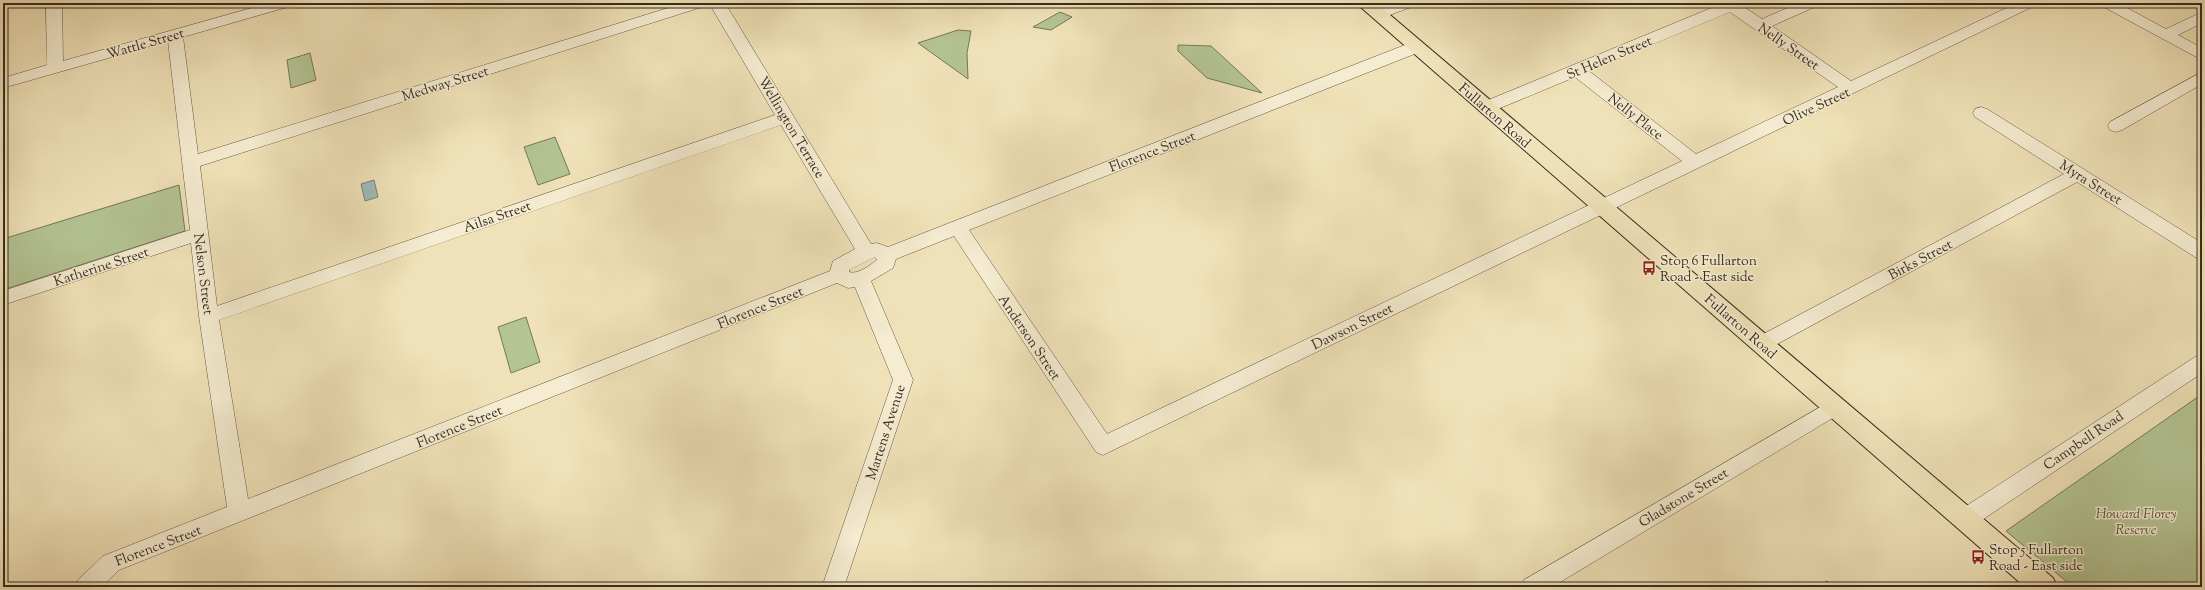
<svg xmlns="http://www.w3.org/2000/svg" width="2205" height="590" font-family="'Sorts Mill Goudy',serif">
<rect width="100%" height="100%" fill="#f0e2b8"/>
<filter id="stains"><feTurbulence type="fractalNoise" baseFrequency=".005" numOctaves="4"/><feColorMatrix values="0 0 0 0 .2 0 0 0 0 .09 0 0 0 0 .02 0 0 0 .5 -.17"/></filter>
<radialGradient id="worn" r=".72"><stop offset=".6" stop-color="#630" stop-opacity="0"/><stop offset="1" stop-color="#630" stop-opacity=".3"/></radialGradient>
<!-- green -->
<g fill="#b4c493" stroke="#75785a">
<path d="M1060,12L1072,17L1051,30L1033,27Z"/>
<path d="M958,30L971,31L967,53L968,79L918,43Z"/>
<path d="M1178,45L1211,46L1262,93L1207,78L1178,51Z"/>
<path d="M310,53L316,80L291,88L287,60Z"/>
<path d="M555,137L570,174L538,185L524,147Z"/>
<path d="M179,185L185,231L3,290V239Z"/>
<path d="M526,317L540,362L511,373L498,327Z"/>
<path d="M2202,394V587H2198L2192,582L2161,587H2073L2006,531Z"/>
</g>
<!-- water -->
<path fill="#9ebbb9" stroke="#74827c" d="M374,180L378,197L365,201L361,184Z"/>
<!-- building -->
<path fill="#ca8272" stroke="#8d5b50" d="M1827,581L1833,587H1817Z"/>
<g fill="none" stroke-linecap="round" stroke-linejoin="round">
<defs>
<g id="minor">
<path d="M46,3H62L63,61L269,3H294L291,6L183,37L198,154L684,3H708L705,6L200,166L217,306L775,115L709,3H725L871,244L877,243L888,247L1410,43H1422L1424,47L1422,51L969,230L1107,434L1682,161L1575,77L1493,111L1487,113L1481,111L1479,107L1481,103L1721,4L1720,3H1738L1762,19L1799,3H1820L1817,6L1772,26L1851,81L2017,3H2037L2034,6L1103,455L1096,452L954,236L896,259L893,268L871,281L913,380L844,587H822L893,380L855,287L848,288L837,283L119,570L102,587H75L78,580L103,556L227,507L199,316L191,243L3,305V291L190,230L168,41L3,88V78L47,65ZM1730,12L1838,87L1696,154L1589,71ZM781,125L855,249L833,261L830,271L248,499L219,320ZM875,257L877,260C870,265 858,275 849,272V270Z"/>
<path d="M1395,3H1417L1414,6L1379,19L1374,17L1371,14L1374,11Z"/>
<path d="M2099,3H2118L2166,29L2202,12V23L2178,35L2202,48V60L2102,6Z"/>
<path d="M2202,72V84L2122,130L2116,132L2110,130L2108,126L2110,122Z"/>
<path d="M1981,107L1987,109L2202,243V259L2195,257L2077,182L1768,349L1761,352L1754,349L1751,344L1754,339L2064,174L1975,117L1973,113L1975,109Z"/>
<path d="M2202,355V373L1973,526L1965,529L1957,526L1954,519L1957,512L2195,357Z"/>
<path d="M1834,399L1841,401L1844,407L1841,413L1552,587H1521L1524,580Z"/>
</g>
<path id="major" d="M1356,3H1376L2053,578L2057,587H2025Z"/>
</defs>
<!-- minor casing -->
<use href="#minor" stroke="#645a46" stroke-width="1"/>
<!-- major casing -->
<use href="#major" stroke="#362c20" stroke-width="2"/>
<!-- minor -->
<use href="#minor" fill="#f5ecd1" fill-rule="evenodd"/>
<!-- major -->
<use href="#major" fill="#f0e2b8" fill-rule="evenodd"/>
</g>
<!-- icons -->
<defs>
<symbol id="bus-bare" viewBox="-9 -9 18 18"><path d="M-5-6H5V4H4V6H2V4H-2V6H-4V4H-5ZM-3.5-4V0h7V-4ZM-3.5 1.2v1.5H-2V1.2ZM2 1.2v1.5H3.5V1.2Z" fill="#8f2418" stroke="#f5ecd1" stroke-width="2.5" paint-order="stroke"/></symbol>
</defs>
<g fill-rule="evenodd">
<use href="#bus-bare" x="1639" y="258" width="20" height="20"/>
<use href="#bus-bare" x="1968" y="547" width="20" height="20"/>
</g>
<g text-anchor="middle" stroke-width="3" stroke-linejoin="round" paint-order="stroke">
<!-- street labels -->
<g font-size="14" fill="#362c20" stroke="#f5ecd1">
<text transform="translate(145 43) rotate(-16)" y="5">Wattle Street</text>
<text transform="translate(1789 46) rotate(35)" y="5">Nelly Street</text>
<text transform="translate(1609 57) rotate(-23)" y="5">St Helen Street</text>
<text transform="translate(445 83) rotate(-17)" y="5">Medway Street</text>
<text transform="translate(1816 106) rotate(-25)" y="5">Olive Street</text>
<text transform="translate(1495 115) rotate(41)" y="5">Fullarton Road</text>
<text transform="translate(1636 116) rotate(38)" y="5">Nelly Place</text>
<text transform="translate(792 127) rotate(59)" y="5">Wellington Terrace</text>
<text transform="translate(1152 151) rotate(-21)" y="5">Florence Street</text>
<text transform="translate(2091 182) rotate(32)" y="5">Myra Street</text>
<text transform="translate(497 216) rotate(-19)" y="5">Ailsa Street</text>
<text transform="translate(1920 259) rotate(-28)" y="5">Birks Street</text>
<text transform="translate(101 266) rotate(-18)" y="5">Katherine Street</text>
<text transform="translate(204 274) rotate(83)" y="5">Nelson Street</text>
<text transform="translate(760 307) rotate(-22)" y="5">Florence Street</text>
<text transform="translate(1352 326) rotate(-26)" y="5">Dawson Street</text>
<text transform="translate(1741 326) rotate(41)" y="5">Fullarton Road</text>
<text transform="translate(1030 337) rotate(56)" y="5">Anderson Street</text>
<text transform="translate(459 426) rotate(-22)" y="5">Florence Street</text>
<text transform="translate(885 432) rotate(-72)" y="5">Martens Avenue</text>
<text transform="translate(2083 440) rotate(-34)" y="5">Campbell Road</text>
<text transform="translate(1683 497) rotate(-31)" y="5">Gladstone Street</text>
<text transform="translate(158 545) rotate(-21)" y="5">Florence Street</text>
</g>
<!-- poi labels -->
<g font-size="14" fill="#362c20" stroke="#f5ecd1" text-anchor="start">
<text x="1660" y="265">Stop 6 Fullarton<tspan x="1660" dy="16">Road - East side</tspan></text>
<text x="1989" y="554">Stop 5 Fullarton<tspan x="1989" dy="16">Road - East side</tspan></text>
</g>
<!-- park labels -->
<g font-size="14" font-style="italic" fill="#56523d" stroke="#f5ecd1">
<text x="2136" y="518">Howard Florey<tspan x="2136" dy="16">Reserve</tspan></text>
</g>
</g>
<!-- margin -->
<rect width="2205" height="590" fill="none" stroke="#f0e2b8" stroke-width="16"/>
<rect x="4" y="4" width="2197" height="582" fill="none" stroke="#362c20" stroke-width="2"/>
<rect x="8" y="8" width="2189" height="574" fill="none" stroke="#362c20"/>
<rect width="100%" height="100%" filter="url(#stains)"/>
<rect width="100%" height="100%" fill="url(#worn)"/>
</svg>
